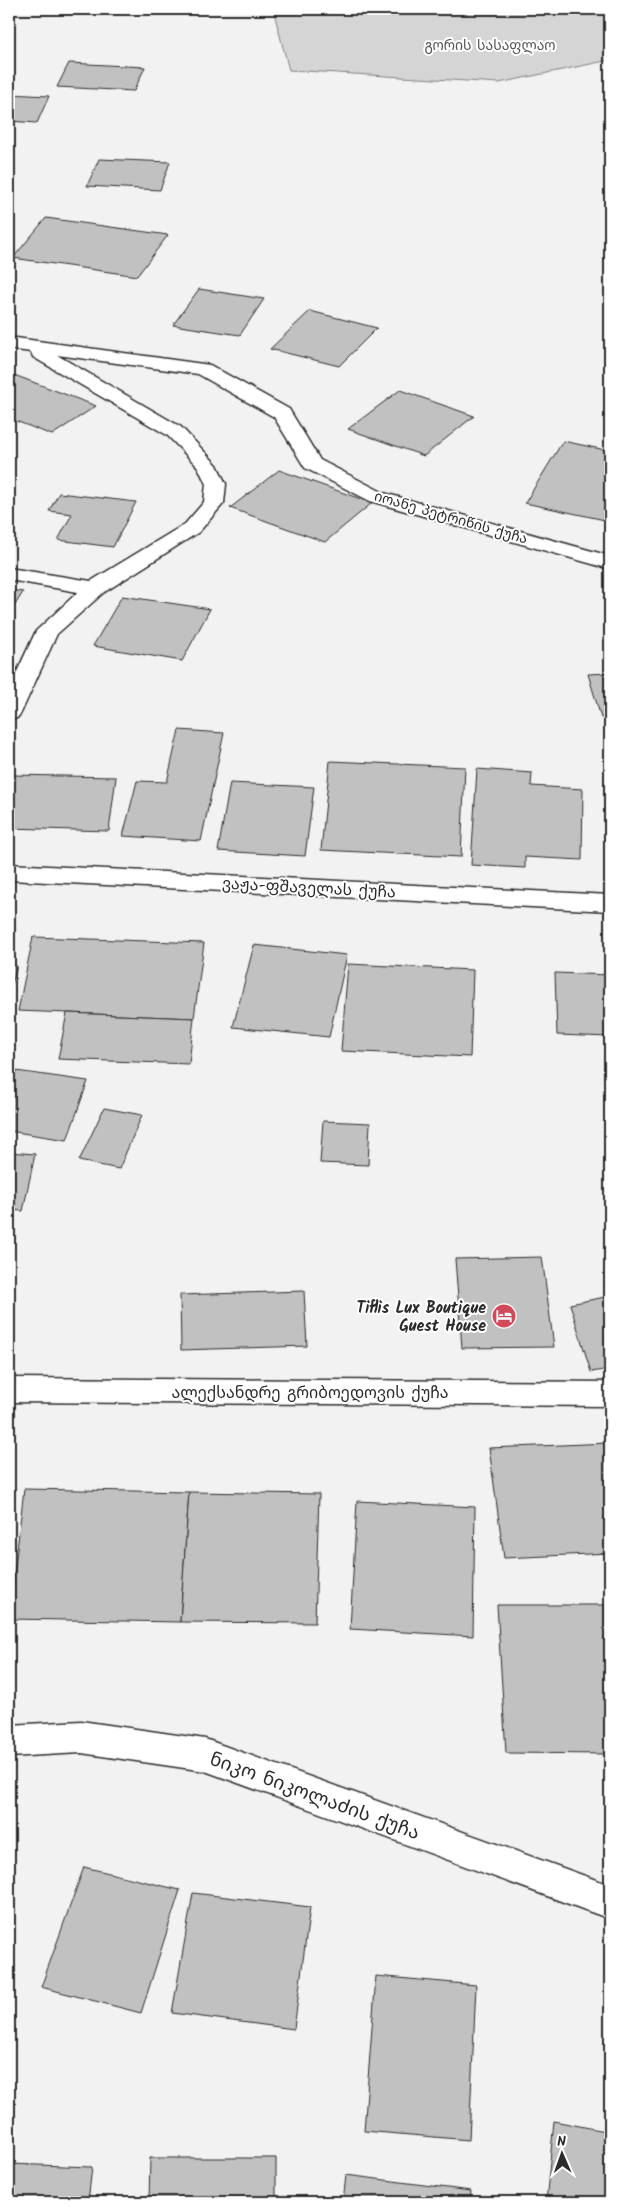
<svg xmlns="http://www.w3.org/2000/svg" width="619" height="2211" font-family="Kalam,'Noto Sans Georgian',sans-serif">
<rect width="100%" height="100%" fill="#f2f2f2"/>
<filter id="ink" filterUnits="userSpaceOnUse"><feTurbulence type="fractalNoise" baseFrequency=".02" numOctaves="2"/><feDisplacementMap in="SourceGraphic" scale="10" xChannelSelector="R" yChannelSelector="G"/><feConvolveMatrix kernelMatrix="1 2 1 2 8 2 1 2 1" color-interpolation-filters="sRGB"/></filter>
<g filter="url(#ink)">
<!-- green -->
<path fill="#d5d5d5" stroke="#808080" d="M273,9H610V60L499,83L289,70Z"/>
<!-- building -->
<g fill="#c1c1c1" stroke="#2b2b2b">
<path d="M69,63L145,67L134,91L57,87Z"/>
<path d="M9,94L49,96L37,123L9,121Z"/>
<path d="M99,159L170,162L160,190L87,186Z"/>
<path d="M46,218L168,235L137,276L13,258Z"/>
<path d="M199,289L264,299L240,335L173,325Z"/>
<path d="M310,311L377,328L339,366L270,349Z"/>
<path d="M9,373L96,406L52,435L16,421L9,426Z"/>
<path d="M400,390L474,416L424,456L348,429Z"/>
<path d="M563,441L610,451V510L605,520L525,503Z"/>
<path d="M279,470L372,503L325,542L230,508Z"/>
<path d="M59,493L136,502L113,547L58,540L72,514L49,511Z"/>
<path d="M9,590L23,592L9,615Z"/>
<path d="M122,596L210,609L182,661L93,646Z"/>
<path d="M610,673V718H601L588,674Z"/>
<path d="M179,730L224,733L201,841L123,836L137,781L167,782Z"/>
<path d="M330,761L465,767L461,857L321,850Z"/>
<path d="M477,769L532,773L531,786L583,789L582,860L525,857V868L471,865Z"/>
<path d="M12,775L116,777L109,831L9,828V791Z"/>
<path d="M230,783L314,787L305,856L218,851Z"/>
<path d="M33,937L204,943L194,1018L18,1011Z"/>
<path d="M254,945L347,955L329,1037L233,1027Z"/>
<path d="M348,964L473,970L470,1057L341,1051Z"/>
<path d="M9,965L17,966L9,995Z"/>
<path d="M555,973L610,975V1037L557,1035Z"/>
<path d="M67,1013L194,1018L189,1064L58,1059Z"/>
<path d="M9,1070L88,1081L67,1140L9,1131Z"/>
<path d="M104,1108L142,1115L119,1169L79,1161Z"/>
<path d="M323,1121L370,1123L368,1165L320,1163Z"/>
<path d="M9,1152L35,1154L23,1211L9,1210Z"/>
<path d="M542,1257L554,1347L462,1348L455,1259Z"/>
<path d="M304,1291L307,1346L181,1350L180,1295Z"/>
<path d="M610,1296V1369L591,1372L570,1304Z"/>
<path d="M609,1443L610,1553L504,1558L489,1448Z"/>
<path d="M24,1489L189,1492L180,1622L9,1619Z"/>
<path d="M189,1492L319,1494L315,1623L180,1622Z"/>
<path d="M357,1501L475,1507L473,1636L350,1629Z"/>
<path d="M497,1605H610V1754L506,1753Z"/>
<path d="M84,1867L180,1890L141,2013L41,1987Z"/>
<path d="M193,1893L310,1907L294,2029L172,2013Z"/>
<path d="M376,1976L476,1985L469,2140L364,2131Z"/>
<path d="M554,2121L610,2132V2202H546Z"/>
<path d="M150,2158H276V2202H149Z"/>
<path d="M9,2164L92,2167L88,2202H9Z"/>
<path d="M346,2175L471,2191L470,2202H343Z"/>
</g>
<g fill="none" stroke-linecap="round" stroke-linejoin="round">
<defs>
<g id="street">
<path d="M9,337L210,365L289,409L320,460L384,493L610,556V569L370,501L305,468L274,417L198,374L57,355L181,427L217,465L226,484L224,503L199,532L103,593L57,634L21,713L17,718L9,720V689L36,631L78,592L9,580V568L91,581L185,524L204,502L206,484L198,467L167,435L33,357L31,352L9,349Z"/>
<path d="M9,864L610,895V911L9,880Z"/>
<path d="M9,1378L610,1382V1406L9,1402Z"/>
<path d="M81,1721L205,1739L610,1885V1919L205,1771L81,1753L9,1757V1725Z"/>
</g>
</defs>
<!-- street casing -->
<use href="#street" stroke="#2b2b2b" stroke-width="3"/>
<!-- street -->
<use href="#street" fill="#fff" fill-rule="evenodd"/>
</g>
</g>
<!-- icons -->
<defs>
<symbol id="hotel-disc" viewBox="-11 -11 22 22"><circle r="9.5" fill="#d1495b" stroke="#fff"/><path d="M-6-4.5h1.5V1H6V5H4.5V3h-9V5H-6ZM-4 0a1.8 1.8 0 1 1 3.6 0ZM.5 0V-2.5h3Q6-2.5 6 0Z" fill="#fff"/></symbol>
</defs>
<g fill-rule="evenodd">
<use href="#hotel-disc" x="490" y="1302" width="28" height="28"/>
</g>
<g text-anchor="middle" stroke-width="4" stroke-linejoin="round" paint-order="stroke">
<!-- far-park labels -->
<g font-size="14" fill="#565656" stroke="#fff">
<text x="490" y="50">გორის სასაფლაო</text>
</g>
<!-- far-street labels -->
<g font-size="14" fill="#2b2b2b" stroke="#fff">
<text transform="translate(451 517) rotate(16)" y="5">იოანე პეტრიწის ქუჩა</text>
</g>
<!-- street labels -->
<g font-size="16" fill="#2b2b2b" stroke="#fff">
<text transform="translate(309 887) rotate(3)" y="6">ვაჟა-ფშაველას ქუჩა</text>
<text x="310" y="1398">ალექსანდრე გრიბოედოვის ქუჩა</text>
</g>
<!-- poi labels -->
<g font-size="16" font-weight="bold" fill="#2b2b2b" stroke="#fff" text-anchor="end">
<text x="486" y="1313">Tiflis Lux Boutique<tspan x="486" dy="18">Guest House</tspan></text>
</g>
<!-- near-street labels -->
<g font-size="19" fill="#2b2b2b" stroke="#fff">
<text transform="translate(315 1795) rotate(20)" y="7">ნიკო ნიკოლაძის ქუჩა</text>
</g>
</g>
<!-- margin -->
<rect width="619" height="2211" fill="none" stroke="#fff" stroke-width="30"/>
<rect x="15" y="15" width="589" height="2181" fill="none" stroke="#2b2b2b" stroke-width="2" filter="url(#ink)"/>
<!-- north arrow -->
<g transform="translate(562 2154) rotate(358)" stroke="#ffffff" stroke-width="4" paint-order="stroke">
<path d="M0-4L9 19L0 12L-9 19Z" fill="#2b2b2b"/>
<text y="-8" font-size="14" font-weight="bold" text-anchor="middle" fill="#2b2b2b">N</text>
</g>
</svg>
